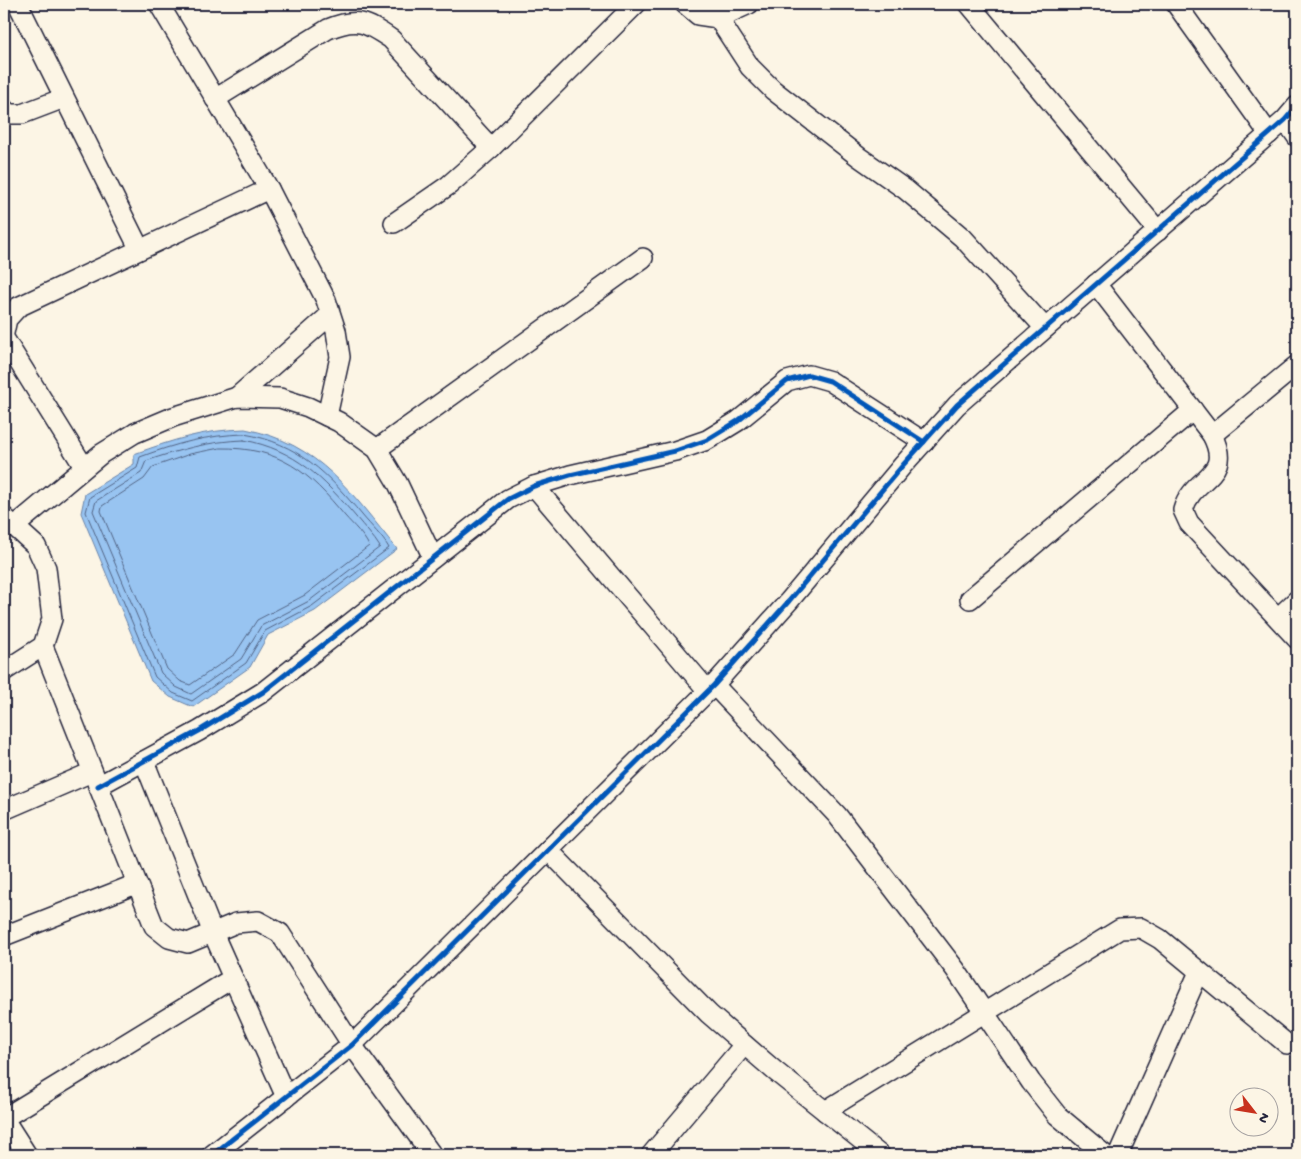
<svg xmlns="http://www.w3.org/2000/svg" width="1301" height="1159" font-family="'Gochi Hand',sans-serif">
<rect width="100%" height="100%" fill="#fcf5e5"/>
<filter id="ink" filterUnits="userSpaceOnUse"><feTurbulence type="fractalNoise" baseFrequency=".02" numOctaves="2"/><feDisplacementMap in="SourceGraphic" scale="10" xChannelSelector="R" yChannelSelector="G"/><feConvolveMatrix kernelMatrix="1 2 1 2 8 2 1 2 1" color-interpolation-filters="sRGB"/></filter>
<g filter="url(#ink)">
<!-- water -->
<path fill="#98c4f1" stroke="#6983a8" d="M245,429C320,443 352,494 397,549L315,611L268,635L250,667L193,707L170,697L151,681L81,513L85,494L134,464V454C173,440 203,430 245,429Z"/>
<g fill="none" stroke-linecap="round" stroke-linejoin="round">
<!-- shore -->
<g stroke="#516384" stroke-width="1">
<path d="M244,434C299,443 328,474 362,515C371,526 383,537 389,548L312,606L265,631L246,663L192,701L173,693L155,677L86,512L90,497L137,468L140,457C175,444 207,435 244,434Z"/>
<path d="M244,440C296,450 323,478 356,517C364,527 374,537 380,547L309,601L261,626L241,659L191,694L176,687L161,673L93,511L96,501L141,473L146,461C179,450 209,441 244,440Z"/>
<path d="M220,448C280,447 309,472 345,516C353,525 364,535 369,546L305,595L257,620L235,654L190,685L180,681L167,669L101,511L102,506L144,479L153,467L190,454Z"/>
</g>
<defs>
<g id="street">
<path d="M18,4L139,248"/>
<path d="M159,4L269,189L326,300L336,331L340,357L327,416"/>
<path d="M685,4L698,15L718,18L749,4"/>
<path d="M969,4L1158,231"/>
<path d="M1176,4L1269,134"/>
<path d="M718,18L750,67L773,90L859,157L906,190L963,238L1045,328"/>
<path d="M215,99L328,29C357,17 366,22 391,39L491,148"/>
<path d="M4,109L8,114H22L64,98"/>
<path d="M1285,120L1297,137"/>
<path d="M394,223L449,185L491,148L636,4"/>
<path d="M1096,284L1212,435C1234,478 1193,475 1183,510L1189,523L1297,639"/>
<path d="M4,333L7,319L18,307L269,189"/>
<path d="M4,338L84,467"/>
<path d="M237,397L330,315"/>
<path d="M1212,435L1297,365"/>
<path d="M377,449L643,258"/>
<path d="M534,486L708,691"/>
<path d="M4,517L36,546L46,568L52,619L43,646L4,671"/>
<path d="M15,526L101,454L135,433L173,417L237,397L280,398L308,407L339,422L377,449L398,484L433,558"/>
<path d="M970,599L1193,410"/>
<path d="M1278,618L1297,600"/>
<path d="M43,646L154,926L169,938L188,943L236,923L258,921L280,933L352,1045L432,1155"/>
<path d="M714,685L837,815L955,969L1031,1082L1057,1115L1105,1155"/>
<path d="M144,761L213,933L286,1097"/>
<path d="M98,786L199,731L263,692L508,499L534,486L570,475L675,451L707,440L738,421L787,381L809,375L830,381L924,442"/>
<path d="M4,810L92,772"/>
<path d="M548,850L709,1014L775,1071L880,1155"/>
<path d="M4,936L136,884"/>
<path d="M825,1111L1120,929L1141,928L1160,939L1287,1044"/>
<path d="M4,1118L233,978"/>
<path d="M4,1119L27,1155"/>
<path d="M212,1155L352,1045L714,685L789,601L903,465L957,405L1285,120L1297,106"/>
<path d="M651,1155L744,1045"/>
<path d="M1118,1155L1199,972"/>
</g>
</defs>
<!-- street casing -->
<use href="#street" stroke="#22223b" stroke-width="22"/>
<!-- street -->
<use href="#street" stroke="#fcf5e5" stroke-width="19"/>
<defs>
<g id="cycleway">
<path d="M98,786L199,731L263,692L508,499L534,486L570,475L675,451L707,440L738,421L787,381L809,375L830,381L924,442"/>
<path d="M212,1155L352,1045L714,685L789,601L903,465L957,405L1285,120L1297,106"/>
</g>
</defs>
<!-- cycleway casing -->
<use href="#cycleway" stroke="#fcf5e5" stroke-width="8"/>
<!-- cycleway -->
<use href="#cycleway" stroke="#0057b8" stroke-width="5"/>
</g>
</g>
<!-- margin -->
<rect width="1301" height="1159" fill="none" stroke="#fcf5e5" stroke-width="20"/>
<rect x="10" y="10" width="1281" height="1139" fill="none" stroke="#22223b" stroke-width="2" filter="url(#ink)"/>
<!-- north arrow -->
<g transform="translate(1254 1112) rotate(121)"><circle r="24" fill="#fcf5e5" stroke="#a5a1a1"/>
<path d="M0-4L9 19L0 12L-9 19Z" fill="#c8321e"/>
<text y="-8" font-size="14" font-weight="bold" text-anchor="middle" fill="#22223b">N</text>
</g>
</svg>
